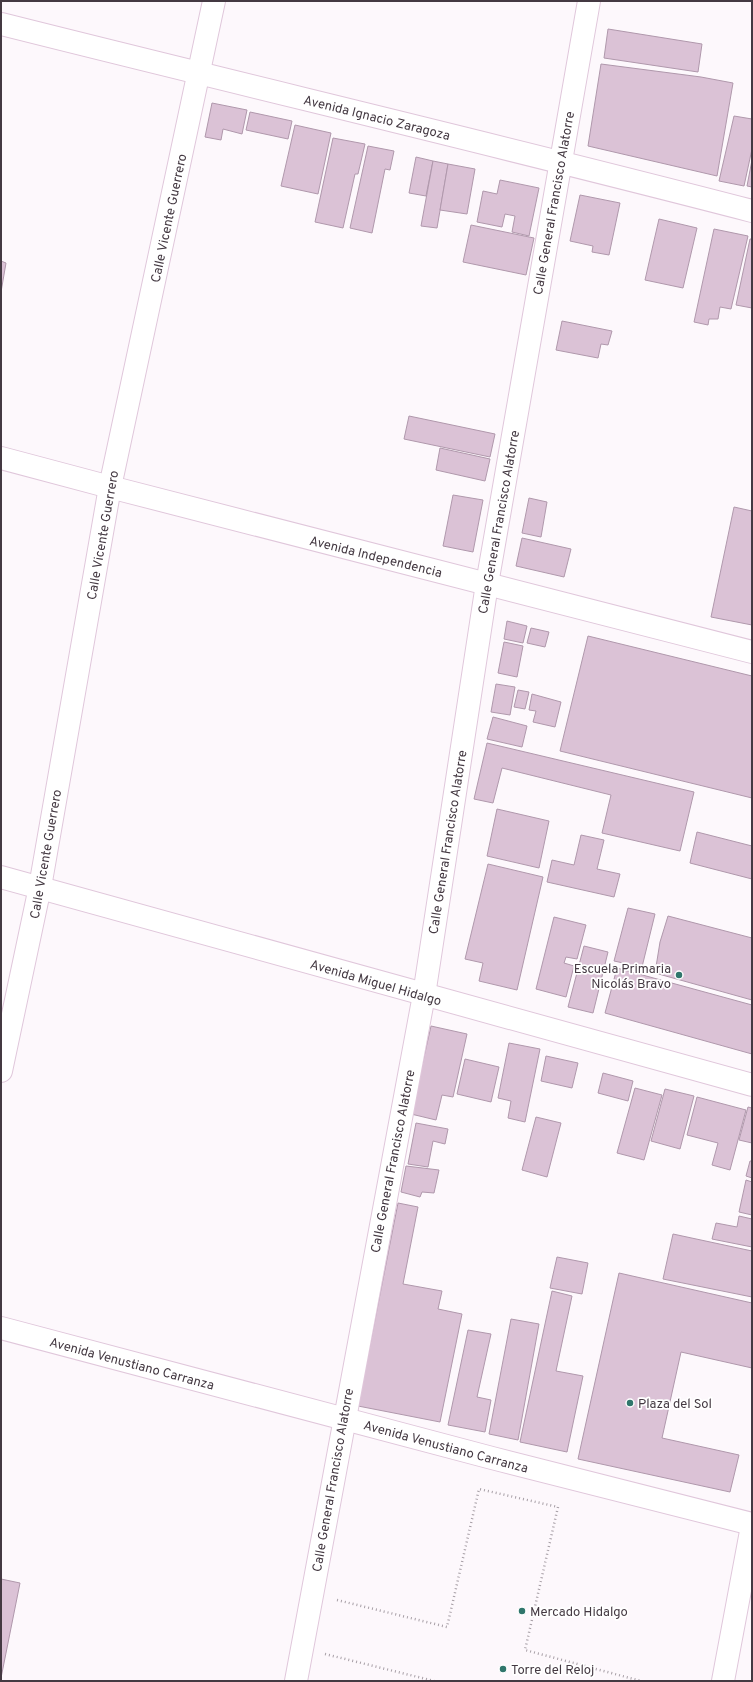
<svg xmlns="http://www.w3.org/2000/svg" width="753" height="1682" font-family="Overpass,sans-serif">
<rect width="100%" height="100%" fill="#fdf8fc"/>
<!-- building -->
<g fill="#dbc2d6" stroke="#b098ac">
<path d="M608,29L702,44L698,72L604,58Z"/>
<path d="M601,64L701,77L733,83L717,176L588,146Z"/>
<path d="M212,103L247,110L242,134L223,129L221,140L205,137Z"/>
<path d="M250,112L292,121L288,139L246,130Z"/>
<path d="M734,116L752,119V149L744,186L719,181Z"/>
<path d="M295,125L331,133L318,194L281,186Z"/>
<path d="M333,138L365,144L358,174H355L343,228L315,222Z"/>
<path d="M368,146L394,151L390,170L385,169L372,233L350,228Z"/>
<path d="M416,157L433,161L426,196L409,193Z"/>
<path d="M752,160V187L747,186Z"/>
<path d="M433,161L448,164L437,228L421,226Z"/>
<path d="M448,164L475,169L467,214L440,210Z"/>
<path d="M500,180L539,188L529,236L512,232L515,216L505,214L502,227L477,222L483,191L497,194Z"/>
<path d="M580,195L620,203L609,255L592,252L593,246L570,241Z"/>
<path d="M659,219L697,228L683,288L645,280Z"/>
<path d="M471,225L534,238L526,275L463,262Z"/>
<path d="M714,229L748,236L731,309L720,307L718,319H709L708,325L694,322Z"/>
<path d="M750,239H752V308L736,305Z"/>
<path d="M1,261L6,263L1,292Z"/>
<path d="M562,321L612,331L608,345L601,344L598,358L556,350Z"/>
<path d="M409,416L495,434L490,457L404,439Z"/>
<path d="M440,448L490,459L485,481L436,470Z"/>
<path d="M453,495L483,500L473,552L443,546Z"/>
<path d="M529,498L547,502L541,537L522,533Z"/>
<path d="M734,507L752,511V625L711,617Z"/>
<path d="M522,538L571,549L564,577L516,566Z"/>
<path d="M507,621L527,626L523,643L504,639Z"/>
<path d="M531,628L549,632L545,647L527,643Z"/>
<path d="M588,636L752,676V798L560,751Z"/>
<path d="M504,642L523,646L517,677L498,673Z"/>
<path d="M496,684L515,687L510,715L491,712Z"/>
<path d="M518,690L529,692L525,709L514,707Z"/>
<path d="M532,694L561,702L555,727L533,722L536,711L529,710Z"/>
<path d="M493,717L527,726L522,747L487,739Z"/>
<path d="M487,743L694,792L680,851L602,833L611,795L502,768L493,803L474,799Z"/>
<path d="M497,809L549,821L539,868L487,856Z"/>
<path d="M697,832L752,846V879L690,863Z"/>
<path d="M581,835L604,840L597,869L620,874L614,897L547,882L552,860L574,865Z"/>
<path d="M488,864L543,877L517,990L479,981L483,963L465,959Z"/>
<path d="M628,908L655,914L642,967L614,961Z"/>
<path d="M668,916L752,938V1000L655,973L660,942Z"/>
<path d="M554,917L586,925L577,959L566,957L564,963L574,966L566,997L536,989Z"/>
<path d="M584,946L608,952L593,1013L568,1007Z"/>
<path d="M617,968L752,1005V1054L605,1013Z"/>
<path d="M431,1026L467,1034L453,1097L442,1095L436,1120L411,1114Z"/>
<path d="M509,1043L540,1049L525,1122L508,1118L511,1101L498,1098Z"/>
<path d="M546,1056L578,1063L572,1088L541,1081Z"/>
<path d="M465,1059L499,1067L491,1102L457,1094Z"/>
<path d="M603,1073L633,1081L628,1101L598,1093Z"/>
<path d="M635,1088L662,1095L644,1160L617,1153Z"/>
<path d="M665,1089L694,1096L680,1149L651,1141Z"/>
<path d="M697,1097L746,1110L730,1170L712,1165L718,1143L687,1135Z"/>
<path d="M748,1107L752,1108V1143L739,1140Z"/>
<path d="M536,1117L561,1123L547,1177L522,1170Z"/>
<path d="M416,1123L448,1129L445,1144L433,1141L428,1167L408,1164Z"/>
<path d="M750,1161H752V1178L746,1176Z"/>
<path d="M406,1166L439,1170L434,1193L422,1192L420,1197L401,1192Z"/>
<path d="M746,1180L752,1182V1215L739,1212Z"/>
<path d="M398,1203L418,1207L403,1284L442,1291L438,1309L462,1314L440,1422L358,1406Z"/>
<path d="M739,1216L752,1219V1247L712,1239L716,1223L737,1227Z"/>
<path d="M673,1234L752,1251V1297L663,1279Z"/>
<path d="M557,1257L588,1263L582,1294L550,1288Z"/>
<path d="M619,1273L752,1303V1368L681,1352L662,1438L739,1455L730,1492L578,1459Z"/>
<path d="M552,1291L572,1296L556,1371L583,1376L567,1452L520,1442Z"/>
<path d="M511,1319L539,1324L518,1440L489,1434Z"/>
<path d="M468,1330L491,1334L477,1397L491,1400L485,1432L448,1425Z"/>
<path d="M1,1579L20,1583L1,1678Z"/>
</g>
<g fill="none" stroke-linecap="round" stroke-linejoin="round">
<defs>
<g id="minor">
<path d="M1,24C251,87 502,146 752,211"/>
<path d="M1,458L110,487L752,652"/>
<path d="M1,877L752,1085"/>
<path d="M1,1071L40,887L110,487L214,1"/>
<path d="M1,1328L492,1458L752,1524"/>
<path d="M296,1681L424,995L487,584L589,1"/>
<path d="M723,1681L752,1526"/>
</g>
</defs>
<!-- minor casing -->
<use href="#minor" stroke="#e0c7db" stroke-width="24"/>
<!-- path -->
<g stroke="#a79fa6" stroke-width="2.5" stroke-dasharray="1 3" stroke-linecap="butt">
<path d="M337,1600L447,1627L479,1489L558,1507L525,1650L641,1681"/>
<path d="M325,1654L434,1681"/>
</g>
<!-- minor -->
<use href="#minor" stroke="#fff" stroke-width="22"/>
</g>
<!-- markers -->
<g fill="#30766c" stroke="#fff" stroke-width="1.5">
<circle cx="679" cy="975" r="4"/>
<circle cx="630" cy="1403" r="4"/>
<circle cx="522" cy="1611" r="4"/>
<circle cx="503" cy="1669" r="4"/>
</g>
<g text-anchor="middle" stroke-width="3.5" stroke-linejoin="round" paint-order="stroke">
<!-- street labels -->
<g font-size="13" fill="#443942" stroke="#fff">
<text transform="translate(377 117) rotate(14)" y="5">Avenida Ignacio Zaragoza</text>
<text transform="translate(553 203) rotate(-80)" y="5">Calle General Francisco Alatorre</text>
<text transform="translate(168 218) rotate(-78)" y="5">Calle Vicente Guerrero</text>
<text transform="translate(498 522) rotate(-80)" y="5">Calle General Francisco Alatorre</text>
<text transform="translate(102 535) rotate(-80)" y="5">Calle Vicente Guerrero</text>
<text transform="translate(376 556) rotate(14)" y="5">Avenida Independencia</text>
<text transform="translate(447 842) rotate(-81)" y="5">Calle General Francisco Alatorre</text>
<text transform="translate(45 854) rotate(-80)" y="5">Calle Vicente Guerrero</text>
<text transform="translate(376 982) rotate(16)" y="5">Avenida Miguel Hidalgo</text>
<text transform="translate(392 1161) rotate(-79)" y="5">Calle General Francisco Alatorre</text>
<text transform="translate(132 1363) rotate(15)" y="5">Avenida Venustiano Carranza</text>
<text transform="translate(446 1446) rotate(15)" y="5">Avenida Venustiano Carranza</text>
<text transform="translate(332 1480) rotate(-80)" y="5">Calle General Francisco Alatorre</text>
</g>
<!-- poi labels -->
<g font-size="13" fill="#443942" stroke="#fff" text-anchor="start">
<text x="671" y="973" text-anchor="end">Escuela Primaria<tspan x="671" dy="15">Nicolás Bravo</tspan></text>
<text x="638" y="1408">Plaza del Sol</text>
<text x="530" y="1616">Mercado Hidalgo</text>
<text x="511" y="1674">Torre del Reloj</text>
</g>
</g>
<!-- border -->
<rect width="753" height="1682" fill="none" stroke="#443942" stroke-width="4"/>
</svg>
